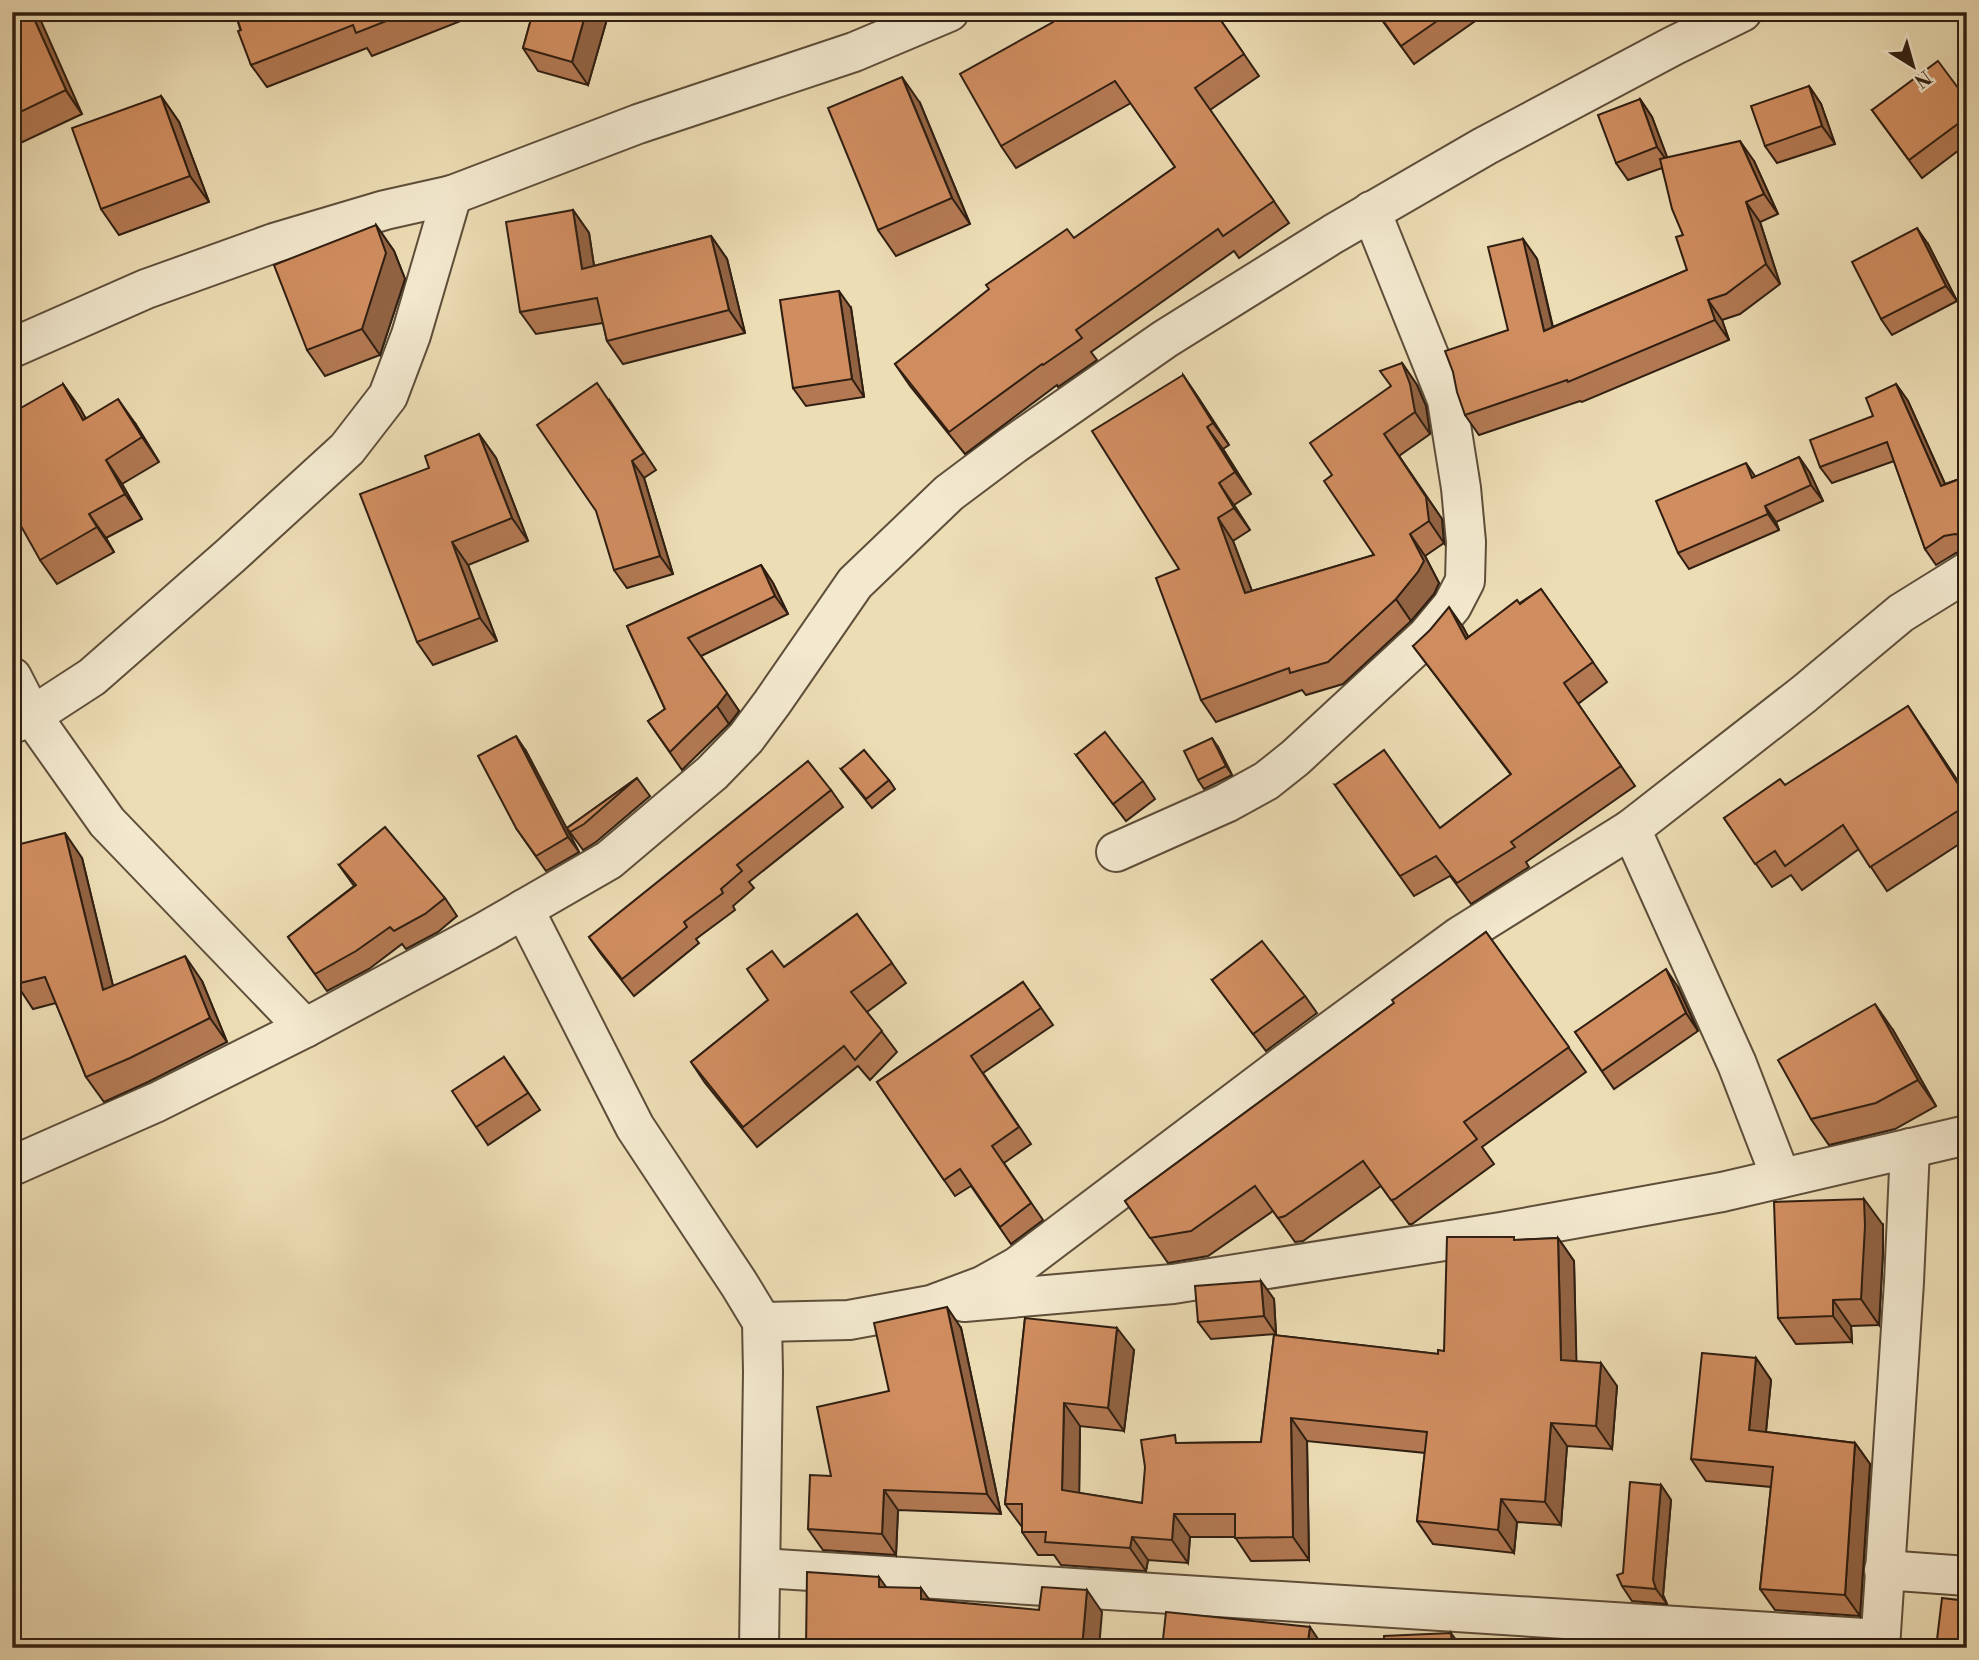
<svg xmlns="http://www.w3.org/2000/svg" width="1979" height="1660" font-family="'Libre Bodoni',serif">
<rect width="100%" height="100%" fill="#edddb5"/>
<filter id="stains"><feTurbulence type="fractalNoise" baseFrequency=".00286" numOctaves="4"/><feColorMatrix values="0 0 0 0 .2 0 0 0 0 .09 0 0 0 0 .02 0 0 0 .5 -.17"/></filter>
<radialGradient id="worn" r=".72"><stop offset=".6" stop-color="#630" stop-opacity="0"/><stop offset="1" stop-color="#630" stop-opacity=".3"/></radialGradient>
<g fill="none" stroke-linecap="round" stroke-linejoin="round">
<defs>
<g id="minor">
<path d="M12,348L146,289L274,243L385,210L452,195L638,124L854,52L949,12"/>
<path d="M12,677L32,716L107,822L305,1028"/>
<path d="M12,724L32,716L92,677L230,556L347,449L388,396L411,335L452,195"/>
<path d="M1631,829L1737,1064L1781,1178"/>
<path d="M1116,852L1226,803L1266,781L1295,758L1427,636L1452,606L1465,581L1466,542L1461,488L1447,400L1371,211"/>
<path d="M524,909L635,1127L739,1284L762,1322L763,1372L759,1648"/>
<path d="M12,1166L157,1102L305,1028L486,931L609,860L712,773L746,738L772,703L855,583L949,493L1013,445L1165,339L1333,234L1485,146L1673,46L1742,12"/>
<path d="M964,1302L1173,1284L1501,1232L1722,1192L1967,1135"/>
<path d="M762,1322L849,1320L931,1305L982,1286L1018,1266L1284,1065L1460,936L1631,829L1804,694L1901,613L1967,572"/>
<path d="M761,1568L1880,1639"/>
<path d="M1884,1570L1967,1576"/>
<path d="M1880,1648L1904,1282L1910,1148"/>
</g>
</defs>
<!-- minor casing -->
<use href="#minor" stroke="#5e4e3a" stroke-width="42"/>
<!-- minor -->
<use href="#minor" stroke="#f3e9cf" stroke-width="38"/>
</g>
<!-- wall -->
<g fill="#b37953" stroke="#2f1e11" stroke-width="2">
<path d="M12,12L82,114L12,147Z"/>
<path d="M235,12H475L476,15L372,56L367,48L267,87L251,65Z"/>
<path d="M533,12H609L588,85L538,71L523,48Z"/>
<path d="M1215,12L1259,76L1210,110L1289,223L1239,258L1234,251L1091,352L1097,360L1058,387L1057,385L965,454L910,386L895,364L1175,167L1131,103L1016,168L1001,146L1053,22Z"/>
<path d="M1376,12H1488L1414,64Z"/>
<path d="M1809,86L1821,104L1835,144L1777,163L1765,146Z"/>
<path d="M161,96L179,122L209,202L119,235L101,209Z"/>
<path d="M1640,99L1652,117L1667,157L1754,161L1778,214L1760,222L1780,284L1740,314L1722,320L1729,340L1582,402L1580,401L1479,435L1465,415L1508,330L1523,239L1537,259L1553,327L1687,270L1683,235L1662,168L1628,180L1616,163Z"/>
<path d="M1967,100V144L1922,178L1872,110Z"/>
<path d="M920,103L970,224L896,256L878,230Z"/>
<path d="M573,210L589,233L594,266L711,236L727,259L745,333L623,364L607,341L603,323L536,334L520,312Z"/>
<path d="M376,225L394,251L405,279L380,355L325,376L307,350Z"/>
<path d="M1928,244L1957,301L1892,335L1881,319Z"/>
<path d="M851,308L864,397L806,406L793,388Z"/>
<path d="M1402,363L1417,385L1426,406L1430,434L1399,456L1442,519L1444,543L1425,556L1439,583L1434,594L1411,621L1343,684L1306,695L1302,690L1216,722L1201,700L1179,569L1183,375L1229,445L1223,449L1251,494L1234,505L1250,530L1233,541L1252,591L1374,555L1332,475L1391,386Z"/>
<path d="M63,384L86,419L135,423L159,462L122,484L142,519L106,538L114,552L57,584L40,560Z"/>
<path d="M1896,384L1908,401L1945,484L1965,477L1967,479V550L1956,553L1936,565L1925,549L1894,461L1832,483L1820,467L1873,416Z"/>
<path d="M610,401L656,470L644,478L673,574L627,588L614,570Z"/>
<path d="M479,434L496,458L528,541L468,565L497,641L433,665L417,642L429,468Z"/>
<path d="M1799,457L1810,473L1823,501L1776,522L1779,530L1689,569L1678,553L1756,477Z"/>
<path d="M761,565L773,583L788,614L701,656L739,711L729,724L682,770L648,721L665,709L627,626Z"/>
<path d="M1541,589L1607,682L1578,704L1635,786L1526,862L1529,867L1471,904L1450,876L1414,896L1335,785L1440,828L1511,775L1413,646L1463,627L1468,637Z"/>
<path d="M1924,730L1967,795V839L1887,891L1859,849L1802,890L1791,875L1772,887L1724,818L1785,785Z"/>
<path d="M1218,747L1232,775L1204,789L1198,780Z"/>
<path d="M526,751L579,852L546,871L516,828Z"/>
<path d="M1076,755L1143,781L1155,799L1126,821Z"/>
<path d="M841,769L889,780L895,789L872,808Z"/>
<path d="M637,778L650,796L596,842L583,850L567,828Z"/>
<path d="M831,790L843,807L749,882L754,888L733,906L735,910L696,939L699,943L634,996L601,954L589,937Z"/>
<path d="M12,846L82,858L113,986L202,981L227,1042L148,1082L104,1102L86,1077L56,1003L33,1009L21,991L12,994Z"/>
<path d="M339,865L445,898L457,916L438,932L406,949L402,944L369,969L327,991L288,937L354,886Z"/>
<path d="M857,914L906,983L867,1012L897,1052L870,1080L858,1066L757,1147L705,1083L691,1062L768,1000L784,967Z"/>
<path d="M1486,932L1586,1072L1482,1147L1494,1164L1412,1224H1409L1381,1186L1303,1241L1295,1242L1273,1211L1208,1256L1168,1263L1125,1201L1394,1003Z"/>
<path d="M1212,980L1305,996L1317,1013L1266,1051Z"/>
<path d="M1023,982L1053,1025L983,1073L1031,1144L1004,1163L1043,1220L1011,1244L971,1186L955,1196L877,1082Z"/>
<path d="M1678,987L1698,1031L1614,1089L1575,1032Z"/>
<path d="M1893,1030L1936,1106L1895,1129L1829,1145L1811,1119Z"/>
<path d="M504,1057L540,1110L488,1145L476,1127Z"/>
<path d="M1883,1225V1252L1879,1325L1851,1326L1852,1342L1796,1344L1778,1318Z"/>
<path d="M1558,1238L1574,1261L1576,1361L1617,1386L1612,1449L1567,1446L1561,1525L1517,1522L1514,1553L1433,1544L1417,1521L1425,1453L1307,1441L1309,1560L1251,1561L1235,1537H1190L1188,1563L1148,1560L1146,1571L1061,1565L1054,1555H1038L1022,1532V1527L1005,1504L1025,1318L1134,1350L1124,1431L1080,1426L1079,1493L1142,1503L1180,1443L1261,1442L1274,1335L1438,1354L1444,1351L1516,1240Z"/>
<path d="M1274,1299L1276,1334L1211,1339L1198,1322Z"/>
<path d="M961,1328L1001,1514L898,1510L896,1555L823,1550L808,1529L831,1476L889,1391Z"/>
<path d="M1756,1358L1771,1380L1766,1432L1855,1443L1870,1464L1860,1616L1775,1610L1760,1589L1771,1487L1706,1481L1691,1459Z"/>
<path d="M1661,1485L1671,1500L1663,1595L1667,1604L1632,1601L1622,1586L1623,1573Z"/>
</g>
<!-- shaded-wall -->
<g fill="#926343" stroke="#2f1e11" stroke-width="2">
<path d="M31,12H37L82,114L66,90Z"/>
<path d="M586,12H609L588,85L572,62Z"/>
<path d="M902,77L920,103L970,224L952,198Z"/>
<path d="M1809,86L1821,104L1835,144L1822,126Z"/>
<path d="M161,96L179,122L209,202L190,176Z"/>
<path d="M1640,99L1652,117L1670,165L1657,147Z"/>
<path d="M1740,141L1754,161L1778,214L1764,194Z"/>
<path d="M1746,202L1760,222L1780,284L1766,264Z"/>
<path d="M573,210L589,233L598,292L582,269Z"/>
<path d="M376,225L394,251L405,279L380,355L362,329Z"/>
<path d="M1917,228L1928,244L1957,301L1946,286Z"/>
<path d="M711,236L727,259L745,333L729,310Z"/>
<path d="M1523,239L1537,259L1558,351L1544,331Z"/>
<path d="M839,291L851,308L864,397L852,379Z"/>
<path d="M1708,300L1722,320L1729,340L1715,320Z"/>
<path d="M1402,363L1417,385L1426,406L1430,434L1415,412Z"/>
<path d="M1183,375L1198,397L1229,445L1213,423Z"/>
<path d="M63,384L80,408L100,444L83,420Z"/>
<path d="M1896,384L1908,401L1953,502L1941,486Z"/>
<path d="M118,399L135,423L159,462L142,437Z"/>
<path d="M1207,427L1223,449L1251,494L1235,472Z"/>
<path d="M479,434L496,458L528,541L512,518Z"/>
<path d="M1384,434L1442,519L1444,543L1429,521Z"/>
<path d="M1799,457L1810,473L1823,501L1811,485Z"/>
<path d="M106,460L122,484L142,519L125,494Z"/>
<path d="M632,461L644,478L673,574L660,556Z"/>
<path d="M1746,463L1757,479L1752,478Z"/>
<path d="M1219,483L1234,505L1250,530L1234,508Z"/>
<path d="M1765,506L1776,522L1779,530L1768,514Z"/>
<path d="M89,514L106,538L114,552L97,527Z"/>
<path d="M1218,518L1233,541L1261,615L1245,593Z"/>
<path d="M1410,534L1425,556L1439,583L1434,594L1411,621L1396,599Z"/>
<path d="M452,542L468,565L497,641L480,618Z"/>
<path d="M761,565L773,583L788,614L775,596Z"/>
<path d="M1449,607L1463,627L1480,659L1466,639Z"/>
<path d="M727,693L739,711L729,724L717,706Z"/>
<path d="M1908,706L1967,795V798Z"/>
<path d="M516,736L526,751L579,852L568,837Z"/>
<path d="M1212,738L1218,747L1232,775L1226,766Z"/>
<path d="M65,833L82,858L120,1015L103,990Z"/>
<path d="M185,956L202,981L227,1042L210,1018Z"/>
<path d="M1666,969L1678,987L1698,1031L1686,1013Z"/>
<path d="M1875,1004L1893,1030L1936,1106L1918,1080Z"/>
<path d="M1864,1199L1883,1225V1252L1879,1325L1861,1299Z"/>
<path d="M1558,1238L1574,1261L1577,1383L1561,1360Z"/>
<path d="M1261,1281L1274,1299L1276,1334L1264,1316Z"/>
<path d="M1833,1300L1851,1326L1852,1342L1833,1316Z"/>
<path d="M947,1307L961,1328L1001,1514L987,1494Z"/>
<path d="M1117,1328L1134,1350L1124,1431L1108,1408Z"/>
<path d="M1756,1358L1771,1380L1764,1452L1749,1430Z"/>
<path d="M1601,1363L1617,1386L1612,1449L1596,1426Z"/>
<path d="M1064,1403L1080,1426L1079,1513L1062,1490Z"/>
<path d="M1291,1418L1307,1441L1309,1560L1293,1537Z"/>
<path d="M1551,1423L1567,1446L1561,1525L1545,1502Z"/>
<path d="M1855,1443L1870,1464L1860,1616L1845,1595Z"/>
<path d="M1661,1485L1671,1500L1663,1595L1667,1604L1656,1589L1653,1580Z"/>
<path d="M884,1490L898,1510L896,1555L882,1534Z"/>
<path d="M1501,1499L1517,1522L1514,1553L1498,1530Z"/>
<path d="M1174,1514L1190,1537L1188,1563L1172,1540Z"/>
<path d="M1132,1537L1148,1560L1146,1571L1130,1548Z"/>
<path d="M879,1577L894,1598L879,1587Z"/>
<path d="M921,1588L936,1609L921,1599Z"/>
<path d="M1087,1590L1102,1612L1099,1648H1082Z"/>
<path d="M1310,1627L1324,1648H1307Z"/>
<path d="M1451,1633L1462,1648L1452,1646Z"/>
</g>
<!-- building -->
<g fill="#d08d60" stroke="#2f1e11" stroke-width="2">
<path d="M12,12H31L66,90L12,116Z"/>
<path d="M235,12H409L356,33L353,25L251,65L238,31L241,30Z"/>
<path d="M533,12H586L572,62L523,48Z"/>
<path d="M1048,12H1215L1244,54L1195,88L1274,201L1223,236L1218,229L1076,330L1082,338L1043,365L1042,364L949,432L895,364L989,289L986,285L1067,229L1074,238L1175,167L1115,81L1001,146L960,74L1053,22Z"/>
<path d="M1377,12H1450L1401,46Z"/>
<path d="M1938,61L1967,100V117L1909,160L1872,110Z"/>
<path d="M902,77L952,198L878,230L828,108Z"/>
<path d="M1809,86L1822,126L1765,146L1751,106Z"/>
<path d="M161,96L190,176L101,209L72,128Z"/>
<path d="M1640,99L1657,147L1616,163L1598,115Z"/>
<path d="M1740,141L1764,194L1746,202L1766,264L1726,294L1708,300L1715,320L1568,382L1567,380L1465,415L1457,392L1453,372L1445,351L1508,330L1488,247L1523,239L1544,331L1687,270L1676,237L1683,235L1672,209L1660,159Z"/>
<path d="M573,210L582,269L711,236L729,310L607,341L597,298L520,312L506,222Z"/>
<path d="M376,225L386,253L362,329L307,350L274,265Z"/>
<path d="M1917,228L1946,286L1881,319L1852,262Z"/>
<path d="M839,291L852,379L793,388L780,300Z"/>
<path d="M1402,363L1410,384L1415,412L1384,434L1426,497L1429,521L1410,534L1424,561L1418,572L1396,599L1328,662L1290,673L1289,668L1201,700L1156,578L1179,569L1092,431L1183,375L1213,423L1207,427L1235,472L1219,483L1234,508L1218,518L1245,593L1374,555L1324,481L1332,475L1310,443L1391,386L1380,371Z"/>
<path d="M597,383L644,453L632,461L660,556L614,570L596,511L537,425Z"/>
<path d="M63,384L83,420L118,399L142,437L106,460L125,494L89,514L97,527L40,560L12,510V413Z"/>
<path d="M1896,384L1941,486L1965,477L1967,480V537L1965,536L1955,534L1944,536L1925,549L1887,442L1820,467L1810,440L1873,416L1866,398Z"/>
<path d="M479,434L512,518L452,542L480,618L417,642L360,494L429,468L425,456Z"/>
<path d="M1799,457L1811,485L1765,506L1768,514L1678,553L1656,501L1746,463L1752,478Z"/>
<path d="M761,565L775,596L688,638L727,693L717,706L670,752L648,721L665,709L627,626Z"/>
<path d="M1541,589L1593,662L1564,683L1621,766L1511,842L1515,847L1457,883L1436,856L1400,876L1335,785L1384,750L1440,828L1511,774L1413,646L1430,630L1449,607L1466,639L1517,600L1520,604Z"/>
<path d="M1908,706L1967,798V805L1870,867L1843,825L1785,866L1775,851L1755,864L1724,818L1780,779L1785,785Z"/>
<path d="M1105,732L1143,781L1113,804L1076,755Z"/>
<path d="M516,736L568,837L536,856L516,828L478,756Z"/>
<path d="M1212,738L1226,766L1198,780L1184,751Z"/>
<path d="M864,750L889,780L866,799L841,769Z"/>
<path d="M808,761L831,790L737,865L742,871L721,889L723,893L684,922L687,927L622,979L589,937Z"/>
<path d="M637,778L584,824L570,832L567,828Z"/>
<path d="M385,827L445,898L425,914L394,931L390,927L356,951L315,974L288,937L356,885L339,865Z"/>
<path d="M65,833L103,990L185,956L210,1018L130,1058L86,1077L45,977L16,984L12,970V846Z"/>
<path d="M857,914L892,963L851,992L882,1031L855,1060L844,1046L743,1127L691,1062L768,1000L747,969L772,951L784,967Z"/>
<path d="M1486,932L1569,1047L1464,1122L1477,1139L1395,1199L1391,1200L1363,1161L1285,1216L1278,1218L1255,1186L1191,1231L1150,1238L1125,1201L1394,1003L1392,1000Z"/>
<path d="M1262,941L1305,996L1253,1034L1212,980Z"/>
<path d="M1666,969L1686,1013L1602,1071L1575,1032Z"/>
<path d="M1023,982L1041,1008L971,1056L1019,1127L992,1146L1031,1203L1000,1227L960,1169L944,1180L877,1082Z"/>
<path d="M1875,1004L1918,1080L1876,1103L1811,1119L1778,1060Z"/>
<path d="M504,1057L528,1093L476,1127L452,1091Z"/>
<path d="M1864,1199L1865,1226L1861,1299L1833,1300V1316L1778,1318L1774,1202Z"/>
<path d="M1447,1237H1514V1240L1558,1238L1561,1360L1601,1363L1596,1426L1551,1423L1545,1502L1501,1499L1498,1530L1417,1521L1427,1432L1291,1418L1293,1537L1235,1538V1514H1174L1172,1540L1132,1537L1130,1548L1045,1542L1046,1532H1022V1504H1005L1025,1318L1117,1328L1108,1408L1064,1403L1062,1490L1142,1503L1145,1467L1141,1440L1175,1435L1176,1443L1261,1442L1274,1335L1438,1354V1350L1444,1351Z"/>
<path d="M1261,1281L1264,1316L1198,1322L1195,1286Z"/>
<path d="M947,1307L987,1494L884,1490L882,1534L808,1529L810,1475L831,1476L817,1407L889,1391L874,1323Z"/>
<path d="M1702,1353L1756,1358L1749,1430L1855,1443L1845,1595L1760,1589L1773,1467L1691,1459Z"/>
<path d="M1630,1482L1661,1485L1653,1580L1656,1589L1622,1586L1617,1575L1623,1573Z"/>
<path d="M807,1572L879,1577V1587L921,1588V1599L1039,1610L1042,1587L1087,1590L1082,1648H806Z"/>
<path d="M1942,1598L1967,1601V1648H1936Z"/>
<path d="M1166,1612L1310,1627L1307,1648H1162Z"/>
<path d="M1451,1633L1452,1646L1468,1648H1384V1636Z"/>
</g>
<!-- margin -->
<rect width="1979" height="1660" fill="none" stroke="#edddb5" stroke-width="42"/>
<rect x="14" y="14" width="1951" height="1632" fill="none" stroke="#2f1e11" stroke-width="3.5"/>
<rect x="21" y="21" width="1937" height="1618" fill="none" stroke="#2f1e11" stroke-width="2"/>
<!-- north arrow -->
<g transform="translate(1913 66) rotate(143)" stroke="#f3e9cf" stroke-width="5" paint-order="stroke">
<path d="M0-5L12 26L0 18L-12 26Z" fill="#2f1e11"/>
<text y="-10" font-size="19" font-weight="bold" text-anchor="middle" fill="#2f1e11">N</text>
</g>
<rect width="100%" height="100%" filter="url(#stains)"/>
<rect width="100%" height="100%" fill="url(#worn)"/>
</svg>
